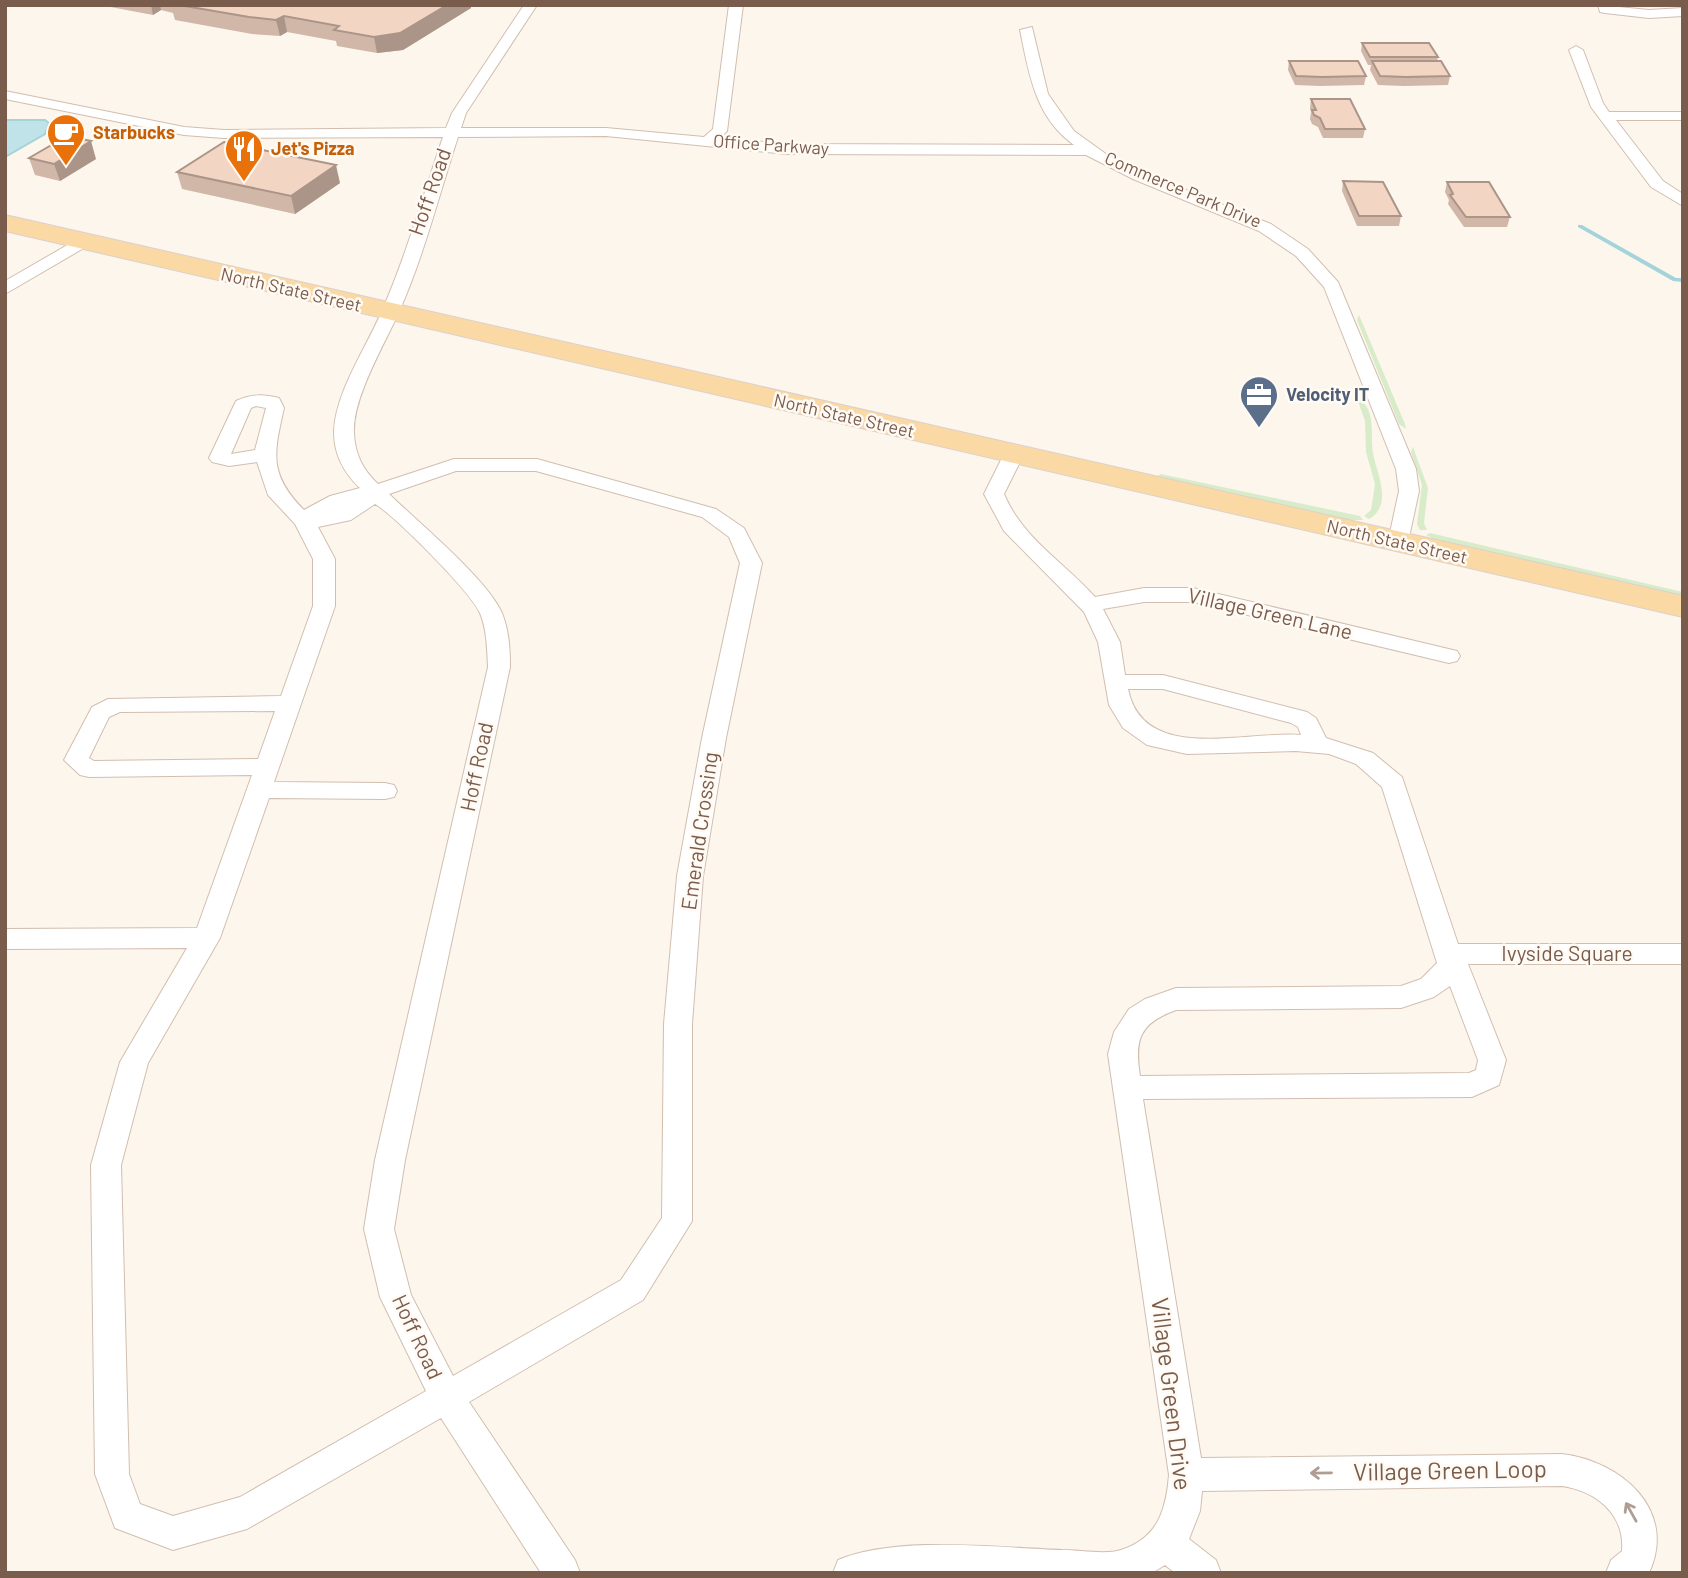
<svg xmlns="http://www.w3.org/2000/svg" width="1688" height="1578" font-family="Barlow,sans-serif">
<rect width="100%" height="100%" fill="#fdf6ec"/>
<!-- green -->
<g fill="#d8ecc9">
<path d="M1359,315L1405,424L1406,429L1399,424L1357,320Z"/>
<path d="M1357,398C1377,408 1370,435 1373,453C1376,472 1394,505 1369,519L1364,516L1371,510L1375,484L1366,452L1365,421Z"/>
<path d="M1413,447L1428,488L1424,523L1427,530H1420L1417,524L1422,485L1411,452Z"/>
<path d="M1161,474L1360,516L1363,520H1345L1156,477Z"/>
<path d="M1430,533L1683,592V596L1438,541L1426,535Z"/>
</g>
<!-- water -->
<path fill="#bfe3e8" stroke="#a5d3da" stroke-width="2" d="M5,120H45L49,123L45,134L5,157Z"/>
<g fill="none" stroke-linecap="round" stroke-linejoin="round">
<!-- stream -->
<path fill="#a5d3da" fill-rule="evenodd" d="M1578,225H1582L1676,278H1683V282L1673,281L1578,227Z"/>
<defs>
<g id="street">
<path d="M524,5H537L466,113L461,128H606L704,137L713,129L729,5H743L727,131L720,138L786,144L1074,145C1035,117 1029,74 1020,30L1032,27L1048,94L1074,131L1106,154L1144,173L1271,224L1308,249L1338,282L1416,469L1419,491L1408,542L1398,548L1388,542L1399,491L1396,469L1324,287L1296,256L1259,231L1133,179L1086,155L786,154L606,136L458,137C439,195 423,259 398,314C384,345 352,399 354,433C355,455 363,470 378,484L454,459H537L716,509L744,528L762,563L726,738L703,876L692,1024V1221L643,1300L469,1402L575,1560L580,1573H541L441,1418L247,1529L173,1550L115,1528L95,1474L91,1165L120,1062L187,948L5,949V929L197,928L252,775L89,777L80,775L64,760L92,707L108,699L281,696L313,606V559L295,524L268,495L257,462L229,466L212,462L209,458L236,401C251,394 263,394 279,398L284,408C274,453 268,474 304,510L330,496L360,488C344,473 334,455 334,432C335,393 366,348 381,313C406,257 423,195 443,137L224,138L184,135L5,99V91L184,127L224,130L446,128L452,113ZM256,406L266,408L255,450L231,454L251,408ZM456,471H536L702,517L729,537L740,563L702,738L677,876L664,1024L662,1218L621,1280L453,1376L411,1295L394,1229L405,1160L510,667C510,648 509,631 502,613C487,579 418,522 389,494ZM375,504C394,515 470,591 480,613C487,630 487,649 488,667L375,1160L364,1229L380,1297L426,1391L240,1497L173,1516L140,1504L129,1474L121,1165L148,1063L220,938L269,798L385,799L394,797L397,791L394,785L385,783L274,782L335,606V559L318,527L351,520ZM275,711L258,759L94,761L89,758L109,717L120,712Z"/>
<path d="M1598,5L1649,10L1683,8V16L1649,18L1605,13L1600,12Z"/>
<path d="M1576,46L1583,50L1603,103L1609,112H1683V120H1616L1663,181L1683,194V206L1651,187L1591,107L1569,50Z"/>
<path d="M83,236L91,241L89,245L5,294V281Z"/>
<path d="M1014,448L1024,454L1004,494C1023,539 1064,562 1095,597L1144,588H1193L1457,651L1460,656L1457,661L1449,663L1193,602H1144L1103,609L1120,642L1125,675H1163L1307,712L1316,718L1326,738L1373,753L1402,777L1458,944H1683V964H1468L1506,1060L1499,1085L1472,1097L1143,1099L1201,1458L1562,1454C1621,1461 1678,1510 1649,1573H1606L1611,1560L1622,1551C1625,1514 1596,1491 1562,1486L1202,1491L1200,1511L1189,1539L1216,1560L1221,1573H1175L1165,1565L1152,1573H833L838,1560C899,1535 997,1548 1062,1550C1080,1550 1105,1555 1121,1550C1158,1538 1166,1510 1169,1475L1108,1054L1114,1032L1129,1009L1145,999L1176,988L1401,986L1421,979L1437,963L1382,787L1356,764L1329,754L1296,751L1187,754L1147,745L1123,728L1109,705L1098,642L1084,612L1004,531L984,494L1004,454ZM1128,689H1163L1291,723L1298,727L1301,735C1247,730 1143,765 1128,689ZM1450,986L1478,1060L1476,1070L1469,1073L1140,1076C1134,1039 1140,1023 1176,1010L1401,1008L1434,997Z"/>
</g>
<path id="primary" d="M5,215L1683,596V617L5,231Z"/>
</defs>
<!-- street casing -->
<use href="#street" stroke="#d1beb0" stroke-width="2"/>
<!-- primary casing -->
<use href="#primary" stroke="#dad1cd" stroke-width="2"/>
<!-- street -->
<use href="#street" fill="#fff" fill-rule="evenodd"/>
<!-- primary -->
<use href="#primary" fill="#fbd9a5" fill-rule="evenodd"/>
</g>
<!-- wall -->
<g fill="#d1b7a8">
<path d="M100,5H471V8L403,50L377,53L337,46L336,41L287,32L280,36L252,34L175,20L173,13L161,10L153,15Z"/>
<path d="M1362,43L1438,57L1437,61L1450,76L1448,85L1404,86L1378,85L1370,70L1371,65H1368L1361,51Z"/>
<path d="M1289,61L1366,76L1364,85L1320,86L1295,85L1288,70Z"/>
<path d="M1311,99L1365,129L1363,138H1323L1318,127L1312,124L1310,119L1311,112L1310,108Z"/>
<path d="M29,158L96,159L60,181L35,175Z"/>
<path d="M177,172L340,183L295,214L182,189Z"/>
<path d="M1343,181L1401,216L1399,226H1357L1342,191Z"/>
<path d="M1447,182L1510,217L1507,227H1464L1448,204L1449,200L1445,192Z"/>
</g>
<!-- shaded-wall -->
<g fill="#aa9588">
<path d="M151,5H160L161,10L153,15Z"/>
<path d="M447,5H471V8L403,50L377,53L374,37Z"/>
<path d="M284,16L287,32L280,36L276,20Z"/>
<path d="M91,141L96,159L60,181L54,164Z"/>
<path d="M336,165L340,183L295,214L291,196Z"/>
</g>
<!-- building -->
<g fill="#f3d5c3" stroke="#aa9588" stroke-width="2">
<path d="M179,5H447L400,33L374,37L334,30L339,26L284,16L276,20L249,17Z"/>
<path d="M1362,43H1429L1438,57H1370Z"/>
<path d="M1289,61H1358L1366,76L1322,77L1296,76Z"/>
<path d="M1372,61H1441L1450,76L1406,77L1380,76Z"/>
<path d="M1311,99H1350L1365,129H1325L1320,118L1314,115L1312,110H1316Z"/>
<path d="M67,136L91,141L54,164L29,158Z"/>
<path d="M224,142L336,165L291,196L177,172Z"/>
<path d="M1343,181L1383,182L1401,216H1359Z"/>
<path d="M1447,182H1489L1510,217H1466L1450,195L1453,194Z"/>
</g>
<!-- one-way arrows -->
<defs><path id="oneway-shaft" d="M-6 0H5M1.5-3L5.5 0L1.5 3" fill="none" stroke-width="1.6" stroke-linecap="round" stroke-linejoin="round" transform="scale(1.75)"/></defs>
<g stroke="#af9d94">
<use href="#oneway-shaft" transform="translate(1321 1473) rotate(179)"/>
<use href="#oneway-shaft" transform="translate(1631 1512) rotate(-119)"/>
</g>
<!-- icons -->
<defs>
<symbol id="cafe-pin" viewBox="-11 -11 22 30"><path d="M0 17L-7.5 6A9.5 9.5 0 1 1 7.5 6Z" fill="#e8710a" stroke="#fffaf3"/><path d="M-5.5-4.5H6V0H3Q3 3.5 0 3.5H-2.5Q-5.5 3.5-5.5 0ZM3-3.2v2h1.7v-2ZM-6 4.5H4V6H-6Z" fill="#fff"/></symbol>
<symbol id="restaurant-pin" viewBox="-11 -11 22 30"><path d="M0 17L-7.5 6A9.5 9.5 0 1 1 7.5 6Z" fill="#e8710a" stroke="#fffaf3"/><path d="M-5-6h1v4h1v-4h1v4h1v-4h1v5L-1.5 .5V6h-2V.5L-5-1ZM5-6V6H3V1.5H1.5Q1.5-4 5-6Z" fill="#fff"/></symbol>
<symbol id="office-pin" viewBox="-11 -11 22 30"><path d="M0 17L-7.5 6A9.5 9.5 0 1 1 7.5 6Z" fill="#5c6f8a" stroke="#fffaf3"/><path d="M-6-3h4V-5.5h4V-3h4V5H-6ZM-1-4.5V-3h2v-1.5ZM-6 0V1H6V0Z" fill="#fff"/></symbol>
</defs>
<g fill-rule="evenodd">
<use href="#cafe-pin" x="44" y="111" width="44" height="60"/>
<use href="#restaurant-pin" x="222" y="127" width="44" height="60"/>
<use href="#office-pin" x="1237" y="373" width="44" height="60"/>
</g>
<g text-anchor="middle" stroke-width="5" stroke-linejoin="round" paint-order="stroke">
<!-- far-food labels -->
<g font-size="18" font-weight="bold" fill="#c56008" stroke="#fffaf3" text-anchor="start">
<text x="93" y="139">Starbucks</text>
<text x="271" y="155">Jet's Pizza</text>
</g>
<!-- far-street labels -->
<g font-size="18" fill="#7a5c4d" stroke="#fffaf3">
<text transform="translate(771 145) rotate(4)" y="6">Office Parkway</text>
<text transform="translate(1183 190) rotate(23)" y="6">Commerce Park Drive</text>
<text transform="translate(291 290) rotate(13)" y="6">North State Street</text>
<text transform="translate(844 416) rotate(13)" y="6">North State Street</text>
<text transform="translate(1397 542) rotate(13)" y="6">North State Street</text>
</g>
<!-- far-service labels -->
<g font-size="18" font-weight="bold" fill="#4e5e75" stroke="#fffaf3" text-anchor="start">
<text x="1286" y="401">Velocity IT</text>
</g>
<!-- street labels -->
<g font-size="21" fill="#7a5c4d" stroke="#fffaf3">
<text transform="translate(430 192) rotate(-71)" y="7">Hoff Road</text>
<text transform="translate(1270 614) rotate(13)" y="7">Village Green Lane</text>
<text transform="translate(477 767) rotate(-78)" y="7">Hoff Road</text>
<text transform="translate(700 831) rotate(-82)" y="7">Emerald Crossing</text>
<text x="1567" y="961">Ivyside Square</text>
<text transform="translate(417 1337) rotate(65)" y="7">Hoff Road</text>
</g>
<!-- near-street labels -->
<g font-size="24" fill="#7a5c4d" stroke="#fffaf3">
<text transform="translate(1171 1394) rotate(83)" y="8">Village Green Drive</text>
<text transform="translate(1450 1471) rotate(-1)" y="8">Village Green Loop</text>
</g>
</g>
<!-- border -->
<rect width="1688" height="1578" fill="none" stroke="#7a5c4d" stroke-width="14"/>
</svg>
